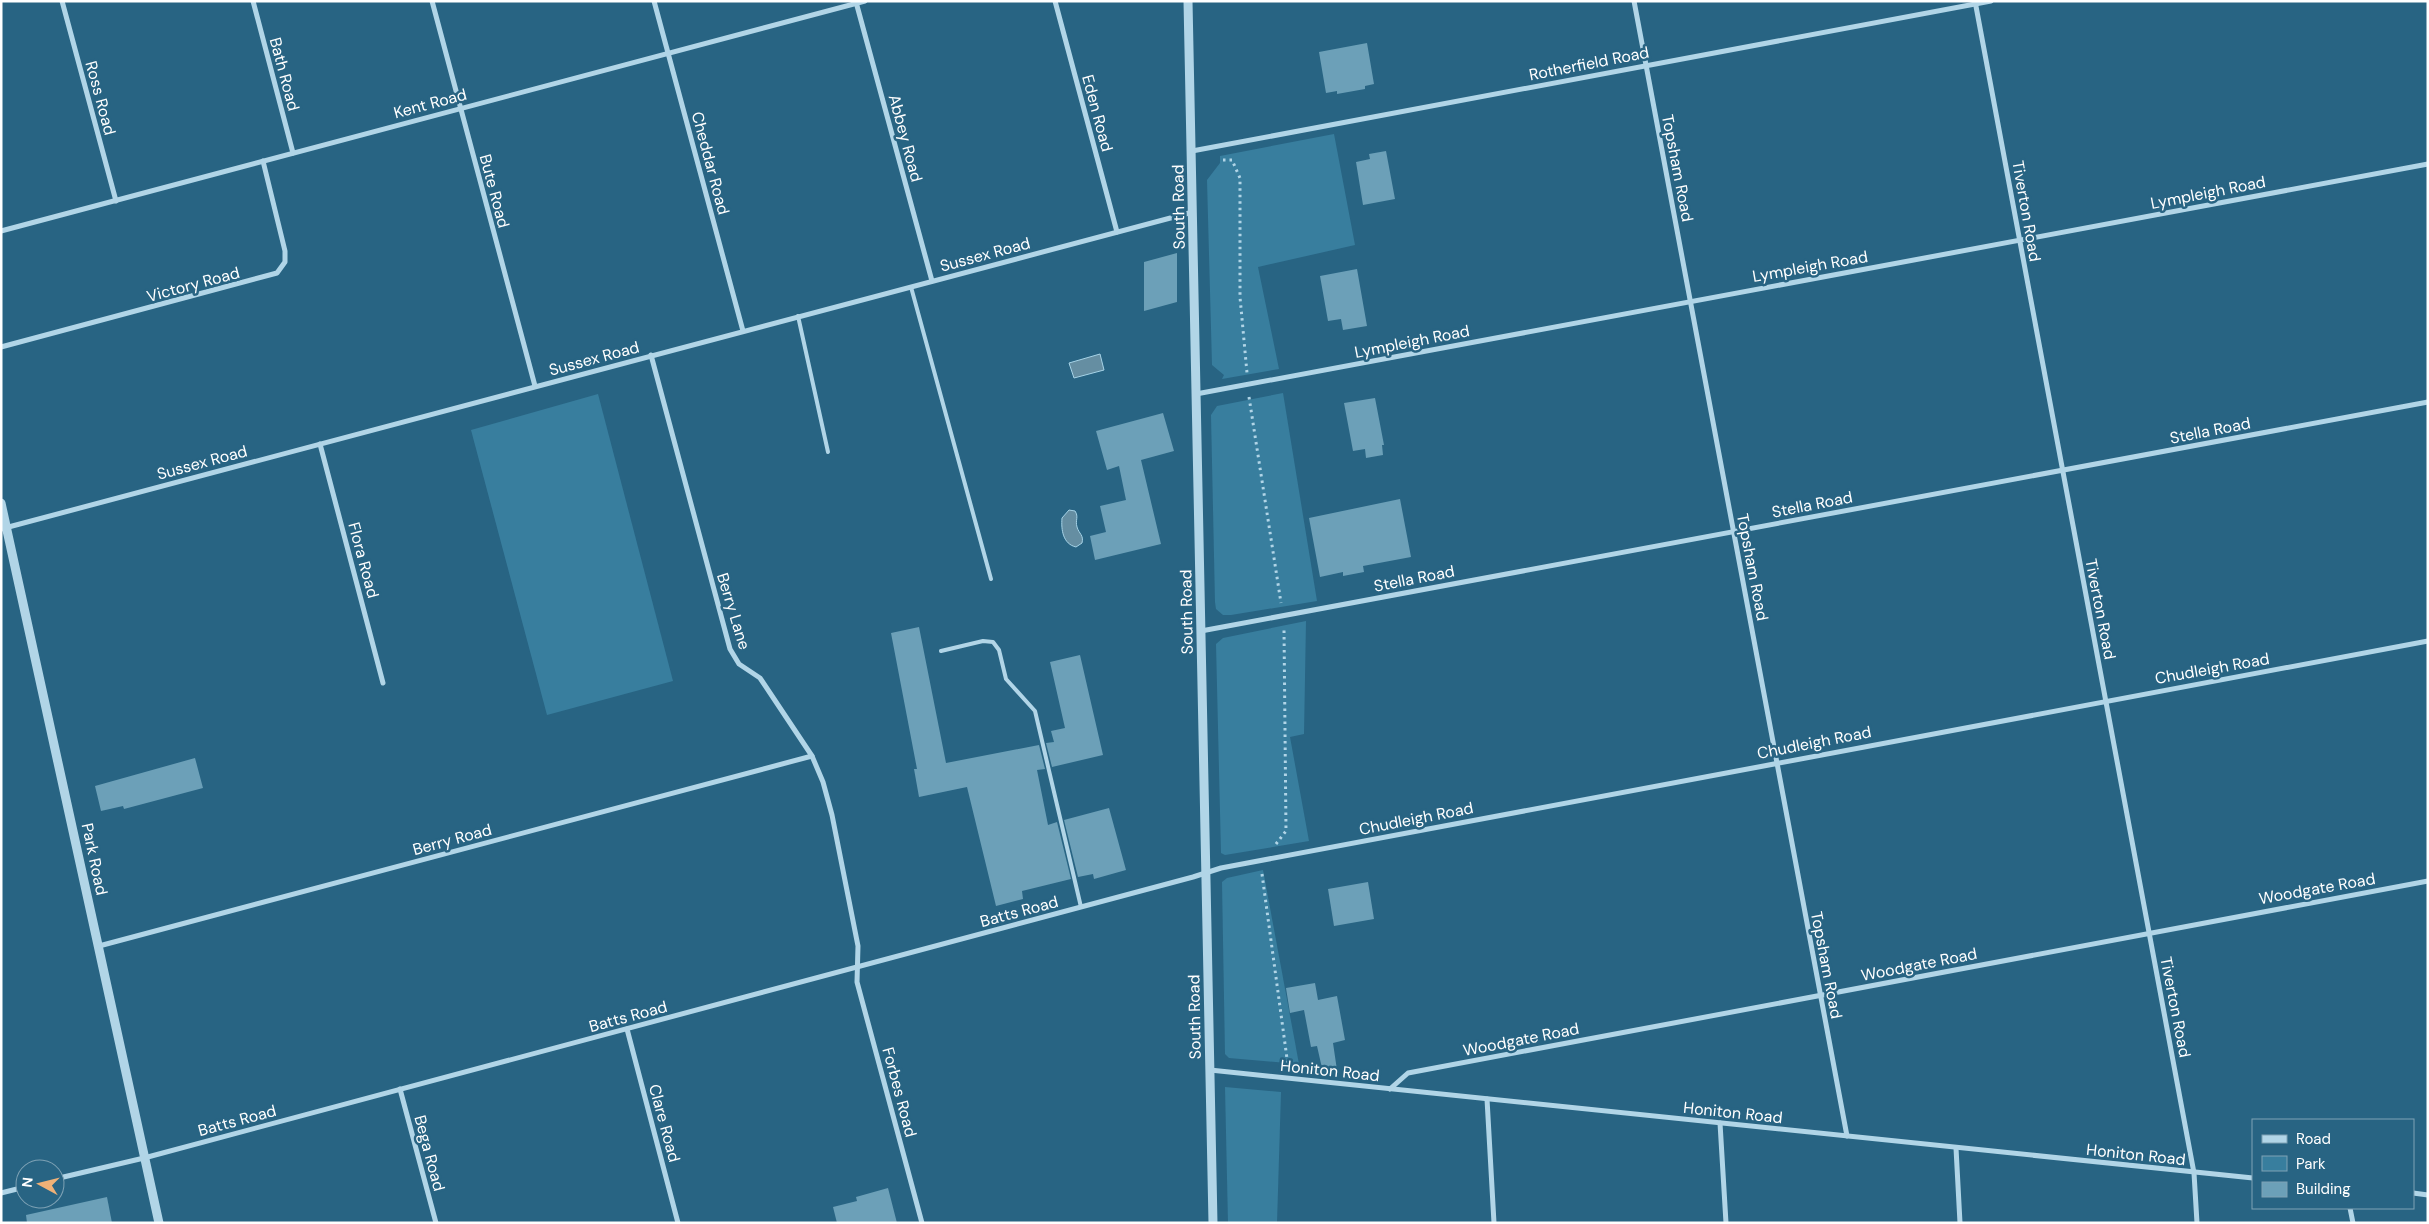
<svg xmlns="http://www.w3.org/2000/svg" width="2429" height="1224" font-family="'DM Sans',sans-serif">
<rect width="100%" height="100%" fill="#286483"/>
<!-- green -->
<g fill="#387e9e">
<path d="M1334,134L1355,245L1258,267L1279,369L1222,379L1224,375L1212,365L1207,180L1220,163V156Z"/>
<path d="M1283,393L1317,601L1231,615H1223L1216,609L1215,602L1211,415L1217,406Z"/>
<path d="M598,394L673,681L547,715L471,430Z"/>
<path d="M1306,621L1304,734L1290,737L1309,841L1225,855L1221,853L1216,644L1223,638Z"/>
<path d="M1263,870L1299,1064L1229,1058L1225,1054L1222,882L1227,878Z"/>
<path d="M1225,1087L1281,1092L1277,1223H1228Z"/>
</g>
<!-- water -->
<g fill="#658ea2" stroke="#a6d3e7">
<path d="M1100,354L1104,370L1074,378L1069,363Z"/>
<path d="M1069,510L1075,511C1079,517 1075,520 1077,527C1079,534 1084,535 1082,543L1076,547C1063,544 1061,530 1062,518Z"/>
</g>
<!-- building -->
<g fill="#6ca0b8">
<path d="M1367,43L1374,84L1365,86V89L1337,94V91L1326,93L1319,52Z"/>
<path d="M1386,151L1395,199L1363,205L1356,162L1370,159L1369,154Z"/>
<path d="M1177,253V302L1144,311V262Z"/>
<path d="M1357,269L1367,326L1343,330L1341,319L1328,321L1320,276Z"/>
<path d="M1375,398L1384,445H1382L1383,455L1366,458L1365,449L1353,451L1344,403Z"/>
<path d="M1163,413L1174,451L1141,460L1161,544L1095,560L1090,536L1106,532L1100,506L1126,500L1119,466L1107,470L1096,431Z"/>
<path d="M1400,499L1411,557L1363,566L1364,572L1343,576V572L1320,577L1309,518Z"/>
<path d="M919,627L946,763L1039,745L1045,769L1037,770L1048,825L1057,822L1071,879L1022,891L1023,899L996,906L967,787L919,797L914,769H917L891,633Z"/>
<path d="M1080,655L1103,755L1052,767L1046,743L1054,742L1051,731L1065,728L1050,662Z"/>
<path d="M195,758L203,788L124,809L123,806L101,811L95,786Z"/>
<path d="M1109,808L1126,870L1094,879L1093,874L1078,877L1064,820Z"/>
<path d="M1368,882L1374,919L1334,926L1328,889Z"/>
<path d="M1315,983L1318,1000L1337,996L1345,1040L1333,1043L1338,1077H1324L1317,1046L1311,1047L1304,1010L1290,1013L1286,988Z"/>
<path d="M888,1188L897,1223H837L833,1207L857,1201L856,1197Z"/>
<path d="M107,1197L112,1223H27L26,1215Z"/>
</g>
<g fill="none" stroke-linecap="round" stroke-linejoin="round">
<!-- path -->
<g stroke="#b1d5e7" stroke-width="3" stroke-dasharray="2.5 4" stroke-linecap="butt">
<path d="M1223,160H1232L1240,178V297L1247,373"/>
<path d="M1249,397L1281,603"/>
<path d="M1276,844L1286,831L1284,629"/>
<path d="M1262,874L1288,1066"/>
</g>
<!-- service -->
<g stroke="#b1d5e7" stroke-width="4">
<path d="M911,287L991,579"/>
<path d="M798,316L828,452"/>
<path d="M941,651L983,641L993,642L999,650L1006,679L1035,711L1081,907"/>
</g>
<!-- minor -->
<g stroke="#b1d5e7" stroke-width="5">
<path d="M62,1L116,201"/>
<path d="M253,1L293,153"/>
<path d="M432,1L535,386"/>
<path d="M654,1L743,331"/>
<path d="M1055,1L1117,232"/>
<path d="M1634,1L1847,1136"/>
<path d="M1975,1L2194,1173L2197,1223"/>
<path d="M856,2L932,281"/>
<path d="M1192,151L1991,1"/>
<path d="M1,231L865,1"/>
<path d="M1,347L277,273L285,262V251L263,161"/>
<path d="M651,355L730,649L739,664L760,678L812,756L823,782L832,815L858,946L857,982L922,1223"/>
<path d="M1196,394L2428,164"/>
<path d="M320,444L383,683"/>
<path d="M1,529L1193,212"/>
<path d="M1201,631L2428,402"/>
<path d="M99,946L812,756"/>
<path d="M627,1029L678,1223"/>
<path d="M1210,1070L2253,1178"/>
<path d="M400,1089L436,1223"/>
<path d="M1390,1089L1408,1073L2428,881"/>
<path d="M1487,1099L1494,1223"/>
<path d="M1720,1123L1726,1223"/>
<path d="M1956,1148L1960,1223"/>
<path d="M55,1179L144,1158L1193,877L1221,868L2428,641"/>
<path d="M1,1193L25,1187"/>
<path d="M2413,1193L2428,1195"/>
<path d="M2350,1208L2353,1223"/>
</g>
<!-- tertiary -->
<g stroke="#b1d5e7" stroke-width="9">
<path d="M1188,1L1213,1223"/>
<path d="M1,503L159,1223"/>
</g>
</g>
<g text-anchor="middle" stroke-width="5" stroke-linejoin="round" paint-order="stroke">
<!-- street labels -->
<g font-size="16" fill="#fff" stroke="#286483">
<text transform="translate(1589 63) rotate(-11)" y="6">Rotherfield Road</text>
<text transform="translate(285 74) rotate(75)" y="6">Bath Road</text>
<text transform="translate(101 98) rotate(75)" y="6">Ross Road</text>
<text transform="translate(430 103) rotate(-15)" y="6">Kent Road</text>
<text transform="translate(1098 113) rotate(75)" y="6">Eden Road</text>
<text transform="translate(906 138) rotate(75)" y="6">Abbey Road</text>
<text transform="translate(711 163) rotate(75)" y="6">Cheddar Road</text>
<text transform="translate(1678 168) rotate(79)" y="6">Topsham Road</text>
<text transform="translate(495 191) rotate(75)" y="6">Bute Road</text>
<text transform="translate(2208 192) rotate(-11)" y="6">Lympleigh Road</text>
<text transform="translate(1178 207) rotate(-91)" y="6">South Road</text>
<text transform="translate(2027 211) rotate(80)" y="6">Tiverton Road</text>
<text transform="translate(985 254) rotate(-15)" y="6">Sussex Road</text>
<text transform="translate(1810 266) rotate(-10)" y="6">Lympleigh Road</text>
<text transform="translate(193 284) rotate(-15)" y="6">Victory Road</text>
<text transform="translate(1412 341) rotate(-11)" y="6">Lympleigh Road</text>
<text transform="translate(594 358) rotate(-15)" y="6">Sussex Road</text>
<text transform="translate(2210 430) rotate(-11)" y="6">Stella Road</text>
<text transform="translate(202 462) rotate(-15)" y="6">Sussex Road</text>
<text transform="translate(1812 504) rotate(-11)" y="6">Stella Road</text>
<text transform="translate(364 560) rotate(75)" y="6">Flora Road</text>
<text transform="translate(1753 567) rotate(79)" y="6">Topsham Road</text>
<text transform="translate(1414 578) rotate(-11)" y="6">Stella Road</text>
<text transform="translate(2101 609) rotate(79)" y="6">Tiverton Road</text>
<text transform="translate(734 611) rotate(73)" y="6">Berry Lane</text>
<text transform="translate(1186 612) rotate(-91)" y="6">South Road</text>
<text transform="translate(2212 668) rotate(-10)" y="6">Chudleigh Road</text>
<text transform="translate(1814 742) rotate(-11)" y="6">Chudleigh Road</text>
<text transform="translate(1416 818) rotate(-11)" y="6">Chudleigh Road</text>
<text transform="translate(452 839) rotate(-15)" y="6">Berry Road</text>
<text transform="translate(95 859) rotate(78)" y="6">Park Road</text>
<text transform="translate(2317 888) rotate(-10)" y="6">Woodgate Road</text>
<text transform="translate(1019 911) rotate(-15)" y="6">Batts Road</text>
<text transform="translate(1919 964) rotate(-11)" y="6">Woodgate Road</text>
<text transform="translate(1827 965) rotate(79)" y="6">Topsham Road</text>
<text transform="translate(2176 1007) rotate(79)" y="6">Tiverton Road</text>
<text transform="translate(628 1016) rotate(-15)" y="6">Batts Road</text>
<text transform="translate(1194 1017) rotate(-91)" y="6">South Road</text>
<text transform="translate(1521 1039) rotate(-11)" y="6">Woodgate Road</text>
<text transform="translate(1330 1070) rotate(6)" y="6">Honiton Road</text>
<text transform="translate(900 1092) rotate(75)" y="6">Forbes Road</text>
<text transform="translate(1733 1112) rotate(6)" y="6">Honiton Road</text>
<text transform="translate(237 1120) rotate(-15)" y="6">Batts Road</text>
<text transform="translate(665 1123) rotate(75)" y="6">Clare Road</text>
<text transform="translate(430 1153) rotate(75)" y="6">Bega Road</text>
<text transform="translate(2136 1154) rotate(6)" y="6">Honiton Road</text>
</g>
</g>
<!-- border -->
<rect width="2429" height="1224" fill="none" stroke="#ffffff" stroke-width="5"/>
<!-- legend -->
<rect x="2252" y="1119" width="162" height="90" fill="#286483" stroke="#7ea2b5"/>
<rect x="2262" y="1135" width="25" height="8" fill="#b1d5e7" stroke="#7ea2b5"/>
<text x="2296" y="1144" font-size="15" fill="#ffffff">Road</text>
<rect x="2262" y="1156" width="25" height="15" fill="#387e9e" stroke="#7ea2b5"/>
<text x="2296" y="1169" font-size="15" fill="#ffffff">Park</text>
<rect x="2262" y="1182" width="25" height="15" fill="#6ca0b8" stroke="#7ea2b5"/>
<text x="2296" y="1194" font-size="15" fill="#ffffff">Building</text>
<!-- north arrow -->
<g transform="translate(40 1184) rotate(277)"><circle r="24" fill="#286483" stroke="#7ea2b5"/>
<path d="M0-4L9 19L0 12L-9 19Z" fill="#efb177"/>
<text y="-8" font-size="14" font-weight="bold" text-anchor="middle" fill="#ffffff">N</text>
</g>
</svg>
